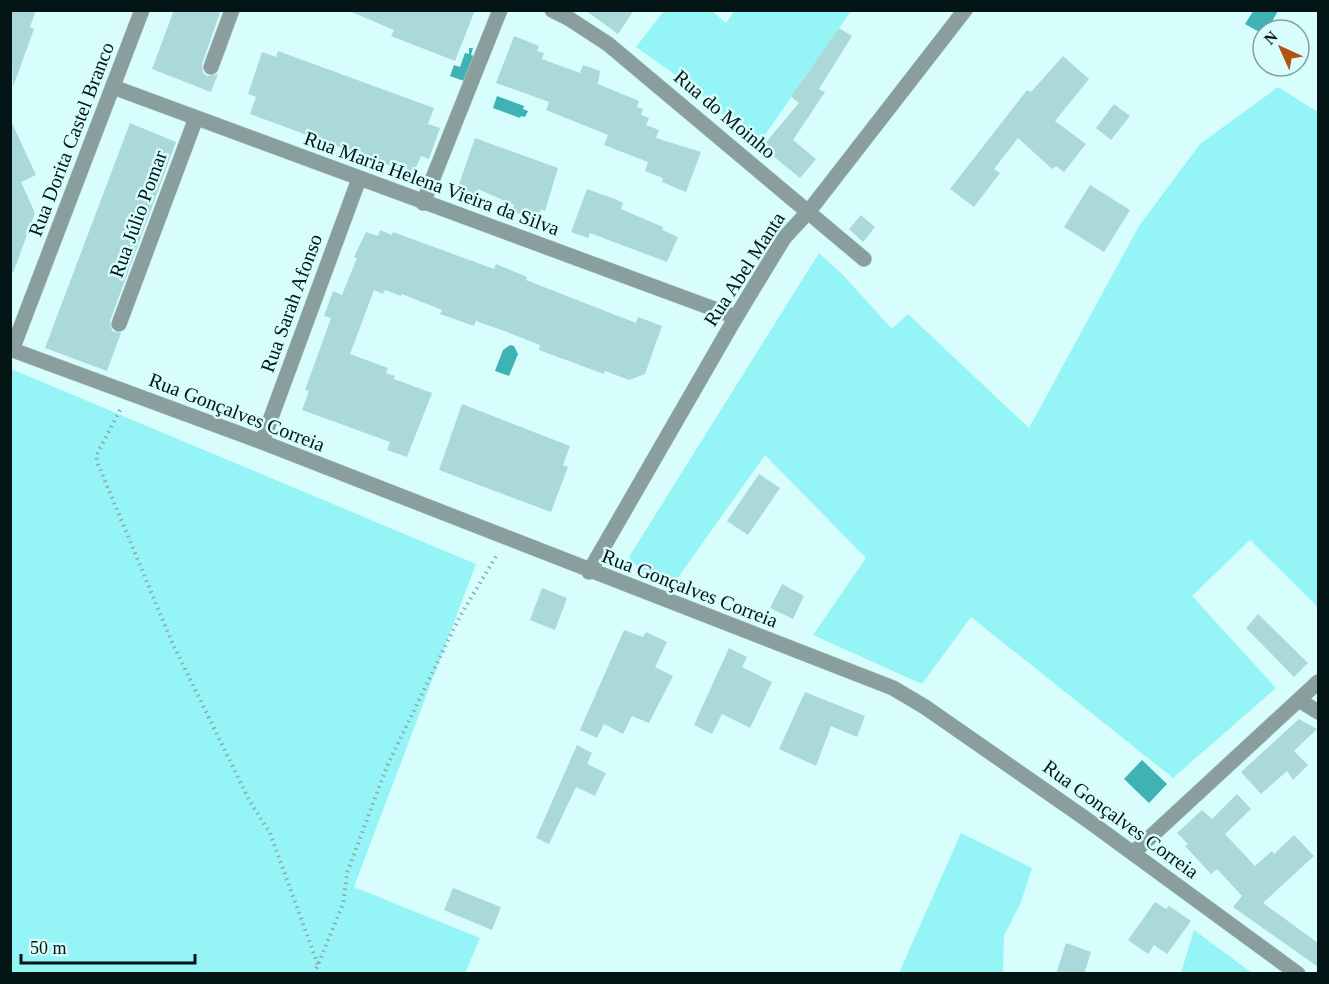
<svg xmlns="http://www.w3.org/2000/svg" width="1329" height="984" font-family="Georgia,serif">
<rect width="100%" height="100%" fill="#d7fdfd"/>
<!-- green -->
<g fill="#95f4f6">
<path d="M664,11H712L726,23L734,11H851L758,145L690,85L636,47Z"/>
<path d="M1278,87L1318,112V607L1250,540L1192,596L1276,688L1173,778L971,617L922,684L813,635L866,558L765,455L672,586L645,576L629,557L819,253L843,275L892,329L908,314L1029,428L1139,226L1200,144Z"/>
<path d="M11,369L476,564L354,887L480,938L465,973H11Z"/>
<path d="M961,833L1032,868L1021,902L1004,936L1003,973H899Z"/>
<path d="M1194,930L1252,973H1181Z"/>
</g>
<!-- water -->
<g fill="#3fb2b4">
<path d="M1254,10L1278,11L1267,30H1263V34L1245,24Z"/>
<path d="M469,48H473L471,55L474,56L464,81L450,76L454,65L460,67L465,53L469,54Z"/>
<path d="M497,96L524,106L523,109L528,111L525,117L521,116L520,118L493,108Z"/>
<path d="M510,345L514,346L518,354L509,376L495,371L503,350Z"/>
<path d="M1142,760L1167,784L1149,803L1124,779Z"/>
</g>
<!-- building -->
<g fill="#abd9da">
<path d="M10,10H36L30,27L34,29L13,87Z"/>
<path d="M174,10H221L202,64L203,73L207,76L218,74L211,92L152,69Z"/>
<path d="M347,10H475L455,61L391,36L394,30Z"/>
<path d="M585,10H634L618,34Z"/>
<path d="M839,28L852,36L819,89L825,92L793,140L816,159L800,178L762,147L799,103L791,97Z"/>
<path d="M514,36L539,46L537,51L544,53L542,59L580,73L583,65L600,71L598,84L639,101L637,107L643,109L641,115L649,118L646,125L659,130L656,138L701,152L686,192L662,182L663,178L645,171L648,162L604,145L608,135L546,110L549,102L496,83Z"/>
<path d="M278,51L434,108L428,124L440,128L429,159L421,156L413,174L250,114L256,97L248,94L262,52L276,57Z"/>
<path d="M1063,56L1089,79L1055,121L1086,144L1064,172L1056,166L1052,169L1018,138L994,169L1000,173L974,207L950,189L1027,90L1031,92Z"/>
<path d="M1114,104L1130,116L1111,140L1096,128Z"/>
<path d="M10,119L36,175L21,182L35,213L13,273L10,272Z"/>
<path d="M130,123L176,142L110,321L112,331L121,333L107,371L45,348Z"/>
<path d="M475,138L558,168L545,211L541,209L539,215L532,212L530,218L512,211L514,205L478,189L475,197L457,190Z"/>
<path d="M1090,185L1130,210L1104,252L1064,227Z"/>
<path d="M587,189L615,199L623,203L621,209L663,227L662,230L678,237L667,262L590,233L588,238L571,232Z"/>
<path d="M861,215L875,227L863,242L849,229Z"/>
<path d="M380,230L392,235L393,232L494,269L496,264L527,277L526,280L636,323L638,317L662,326L645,374L629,380L605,371L604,374L539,350L540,345L507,332L476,321L474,326L440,314L442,310L402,294L401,296L385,290L383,294L374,290L350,354L388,368L386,373L395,376L394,379L432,393L407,457L387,450L390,442L302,410L309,391L305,390L331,318L324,316L333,291L342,295L357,258L354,257L366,232L378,236Z"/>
<path d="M462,404L570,446L563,465L568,467L551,512L439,470Z"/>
<path d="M759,474L780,488L748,535L727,521Z"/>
<path d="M782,584L804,596L793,619L770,608Z"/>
<path d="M542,588L567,598L555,630L530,620Z"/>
<path d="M1258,614L1308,663L1294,677L1246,628Z"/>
<path d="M624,630L643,637L646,632L667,642L655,667L673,676L649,723L632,716L623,734L604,724L597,738L580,730Z"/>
<path d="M729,648L747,657L742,667L772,682L750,728L722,714L712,734L694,725Z"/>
<path d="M805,692L865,716L857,737L831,726L816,766L779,749Z"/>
<path d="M1299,719L1317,729L1294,751L1308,765L1293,780L1287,771L1261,794L1241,772Z"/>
<path d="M577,745L592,753L587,764L606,773L595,796L576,787L549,844L536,838Z"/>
<path d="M1237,794L1251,809L1225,834L1255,866L1272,851L1274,854L1294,835L1314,856L1263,903L1318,943V967L1233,907L1242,896L1217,869L1211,874L1185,846L1188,844L1177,833L1202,810L1212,819Z"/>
<path d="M453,888L501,907L492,930L444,910Z"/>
<path d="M1155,902L1166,909L1169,906L1191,921L1167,954L1154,945L1148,954L1128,940Z"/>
<path d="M1066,943L1091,952L1084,974H1056Z"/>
</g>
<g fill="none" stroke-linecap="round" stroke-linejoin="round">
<defs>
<g id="street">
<path d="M552,10L568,18L608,44L864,259"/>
<path d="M211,67L232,10"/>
<path d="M113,87L736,317"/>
<path d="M423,203L500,10"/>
<path d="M119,324L196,118"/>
<path d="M10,349L262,442L893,688L925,707L1086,819L1298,974"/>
<path d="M12,350L142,10"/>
<path d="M262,442L359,179"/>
<path d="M589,572L736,317L784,238L809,211L965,10"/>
<path d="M1299,700L1318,712"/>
<path d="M1133,853L1318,682"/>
</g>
</defs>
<!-- street casing -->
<use href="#street" stroke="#b5d8d8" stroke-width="16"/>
<!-- path -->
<g stroke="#8baaaa" stroke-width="4" stroke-dasharray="1.5 4.5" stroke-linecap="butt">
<path d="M120,410L96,456L98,464L171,640L249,800L270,833L318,965"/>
<path d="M314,974L343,904L347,873L387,766L459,618L498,553"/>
</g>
<!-- street -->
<use href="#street" stroke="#8b9e9e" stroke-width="15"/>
</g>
<g text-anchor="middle" stroke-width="5" stroke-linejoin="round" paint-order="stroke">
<!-- street labels -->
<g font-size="20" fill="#041516" stroke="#d7fdfd">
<text transform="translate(725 114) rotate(40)" y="7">Rua do Moinho</text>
<text transform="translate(71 139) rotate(-69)" y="7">Rua Dorita Castel Branco</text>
<text transform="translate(432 183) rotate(20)" y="7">Rua Maria Helena Vieira da Silva</text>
<text transform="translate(138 214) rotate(-70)" y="7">Rua Júlio Pomar</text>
<text transform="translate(744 269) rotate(-57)" y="7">Rua Abel Manta</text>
<text transform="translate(291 303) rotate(-70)" y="7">Rua Sarah Afonso</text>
<text transform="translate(237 412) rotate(21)" y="7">Rua Gonçalves Correia</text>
<text transform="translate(690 588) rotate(21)" y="7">Rua Gonçalves Correia</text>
<text transform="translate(1121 819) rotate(36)" y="7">Rua Gonçalves Correia</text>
</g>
</g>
<!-- border -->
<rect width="1329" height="984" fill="none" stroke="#041516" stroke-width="24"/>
<!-- north arrow -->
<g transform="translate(1281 48) rotate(315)"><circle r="28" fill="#d7fdfd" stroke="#83a0a1" stroke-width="1.5"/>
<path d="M0-4.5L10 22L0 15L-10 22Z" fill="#b45214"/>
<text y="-9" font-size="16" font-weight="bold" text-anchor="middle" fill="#041516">N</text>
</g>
<!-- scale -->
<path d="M21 954v9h174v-9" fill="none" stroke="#041516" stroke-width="3"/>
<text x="30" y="954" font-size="18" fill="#041516" stroke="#d7fdfd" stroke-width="4.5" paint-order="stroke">50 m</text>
</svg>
